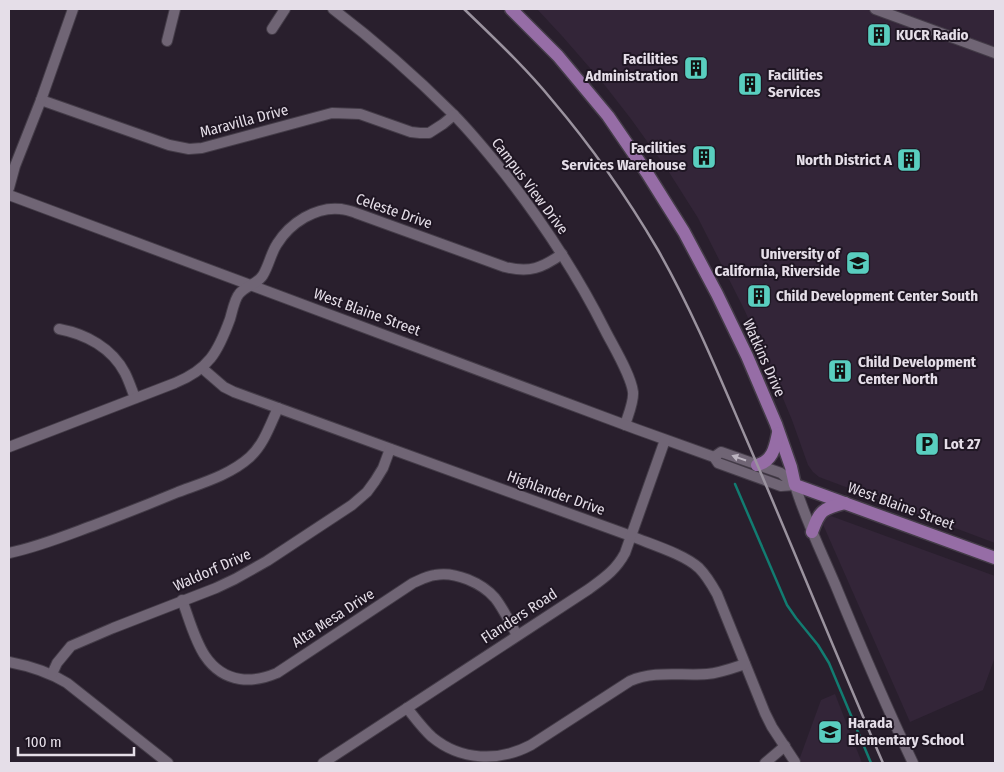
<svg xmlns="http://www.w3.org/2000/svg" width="1004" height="772" font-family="'Fira Sans Condensed',sans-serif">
<rect width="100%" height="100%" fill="#291f2d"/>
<!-- built -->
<g fill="#332538">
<path d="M537,9H995V543L819,477L813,472L808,465L792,420L765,355L743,307L698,218L667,169L631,119L603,83L563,37Z"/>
<path d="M831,516L995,576V657L983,690L910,722L825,529L823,525L825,521L828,517Z"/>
<path d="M835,694L862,763H798L821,700Z"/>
</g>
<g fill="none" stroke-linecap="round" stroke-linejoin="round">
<!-- stream -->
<path stroke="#127c71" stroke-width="2.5" d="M735,484L787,605L796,618L818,645L829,663L871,763"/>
<defs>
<g id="minor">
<path d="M333,9C375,41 415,76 453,114C471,132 488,153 505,174C543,223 577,274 605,330C613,346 631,375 633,392C634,402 628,415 625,425"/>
<path d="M875,9L995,53"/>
<path d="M272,29L285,9"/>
<path d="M167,41L175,9"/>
<path d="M41,100L169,145L189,149L202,148L332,113L360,114L411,132L420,133H429L443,124L454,115"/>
<path d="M9,188L15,166L41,100L73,9"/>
<path d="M9,195L636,429L714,457L718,463L781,486L795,485"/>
<path d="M59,329C86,334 112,348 125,373C129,381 132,390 135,398"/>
<path d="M202,368L224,387L234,392L631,536C650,544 684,554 699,568C706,575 712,585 717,594L765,713L772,727L795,762"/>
<path d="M9,447L175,383C209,369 218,352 230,319C232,312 235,298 239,294C245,286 258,284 263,275C269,265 271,253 277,244C290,223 316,206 341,209C346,210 352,211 356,213L505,267C530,273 542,268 562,254"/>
<path d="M714,457L721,452L781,473L795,485"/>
<path d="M795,485C805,519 821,551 835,584C860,645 885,704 913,763"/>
<path d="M9,553C38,547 65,536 92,526C121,515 149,504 178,492C202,483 230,475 250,457C264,444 270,425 278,408"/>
<path d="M182,600C194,631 201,673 240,679C253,681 265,678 277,673L413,583C420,580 427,576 435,575C455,571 482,583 495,598C503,608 510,623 517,635"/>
<path d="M9,662C30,666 49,672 67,683L168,763"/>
<path d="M52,674L57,663L71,646L113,628L216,588L235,579L267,561L352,505L367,492L375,481L383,468L390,449"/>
<path d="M407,708C415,718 423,729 432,737C461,761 499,762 531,745L630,681C654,670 682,676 707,674C720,673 733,668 745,664"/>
<path d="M323,763L589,589C604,578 616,570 625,553L665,440"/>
<path d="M765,763L785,746"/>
</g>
<g id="major">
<path d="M511,9L558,56L608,116L647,173L684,232L717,294L747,356L776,424L791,467L795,485L995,558"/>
<path d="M757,465C773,461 775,447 778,433"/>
<path d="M812,532C820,510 822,509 845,503"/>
</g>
</defs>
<!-- minor casing -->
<use href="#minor" stroke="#443c48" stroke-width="12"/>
<!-- major casing -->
<use href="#major" stroke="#443c48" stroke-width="15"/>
<!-- minor -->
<use href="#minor" stroke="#706575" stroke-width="10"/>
<!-- major -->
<use href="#major" stroke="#966da6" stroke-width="12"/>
<!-- rail -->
<path stroke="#9b939f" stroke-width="2.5" d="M464,9C494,38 525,67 552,100C592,147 627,197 658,250C692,310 718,373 745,436C792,545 836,655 883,763"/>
</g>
<!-- one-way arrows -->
<defs><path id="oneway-solid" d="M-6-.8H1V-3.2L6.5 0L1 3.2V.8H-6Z" transform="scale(1.25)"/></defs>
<use fill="#bcb4c0" href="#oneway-solid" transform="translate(739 458) rotate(-161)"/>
<!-- icons -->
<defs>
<symbol id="building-square" viewBox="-11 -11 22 22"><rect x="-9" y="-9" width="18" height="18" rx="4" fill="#59cebf" stroke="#1f1623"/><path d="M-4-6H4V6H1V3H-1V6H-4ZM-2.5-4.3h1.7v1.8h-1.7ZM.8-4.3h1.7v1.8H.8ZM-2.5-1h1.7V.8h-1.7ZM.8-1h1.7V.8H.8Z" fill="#111"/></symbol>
<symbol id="university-square" viewBox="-11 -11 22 22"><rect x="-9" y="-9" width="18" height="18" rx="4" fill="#59cebf" stroke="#1f1623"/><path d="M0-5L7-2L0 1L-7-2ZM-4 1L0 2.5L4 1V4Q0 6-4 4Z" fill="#111"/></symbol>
<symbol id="parking-square" viewBox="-11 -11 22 22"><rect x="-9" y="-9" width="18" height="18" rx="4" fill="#59cebf" stroke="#1f1623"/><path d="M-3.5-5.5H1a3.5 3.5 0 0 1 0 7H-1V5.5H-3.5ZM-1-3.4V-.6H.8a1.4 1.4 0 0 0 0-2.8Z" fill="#111"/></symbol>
<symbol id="school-square" viewBox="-11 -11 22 22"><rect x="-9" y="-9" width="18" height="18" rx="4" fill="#59cebf" stroke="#1f1623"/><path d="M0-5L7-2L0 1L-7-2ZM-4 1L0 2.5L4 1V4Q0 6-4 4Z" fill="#111"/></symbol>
</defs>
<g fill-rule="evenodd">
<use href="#building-square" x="865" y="21" width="28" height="28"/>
<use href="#building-square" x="682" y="54" width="28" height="28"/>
<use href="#building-square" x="736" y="70" width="28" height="28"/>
<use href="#building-square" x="690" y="143" width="28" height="28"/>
<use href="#building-square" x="895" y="146" width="28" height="28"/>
<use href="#university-square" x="844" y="249" width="28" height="28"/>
<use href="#building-square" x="745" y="282" width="28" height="28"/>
<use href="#building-square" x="826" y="357" width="28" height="28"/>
<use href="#parking-square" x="913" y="430" width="28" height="28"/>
<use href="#school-square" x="816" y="718" width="28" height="28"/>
</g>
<g text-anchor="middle" stroke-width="4" stroke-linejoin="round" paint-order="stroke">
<!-- poi labels -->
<g font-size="15" font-weight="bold" fill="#e5dee8" stroke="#1f1623" text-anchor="start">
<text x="896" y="40">KUCR Radio</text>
<text x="678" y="64" text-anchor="end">Facilities<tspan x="678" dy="17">Administration</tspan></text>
<text x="768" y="80">Facilities<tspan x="768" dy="17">Services</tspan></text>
<text x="686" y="153" text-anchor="end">Facilities<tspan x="686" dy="17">Services Warehouse</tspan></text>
<text x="892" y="165" text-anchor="end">North District A</text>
<text x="840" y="259" text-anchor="end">University of<tspan x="840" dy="17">California, Riverside</tspan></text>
<text x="776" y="301">Child Development Center South</text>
<text x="858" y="367">Child Development<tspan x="858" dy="17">Center North</tspan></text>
<text x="944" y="449">Lot 27</text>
<text x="848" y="728">Harada<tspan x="848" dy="17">Elementary School</tspan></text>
</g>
<!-- street labels -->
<g font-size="15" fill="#e5dee8" stroke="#1f1623">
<text transform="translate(244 121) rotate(-15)" y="5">Maravilla Drive</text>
<text transform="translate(530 186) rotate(53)" y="5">Campus View Drive</text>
<text transform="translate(394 211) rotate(19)" y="5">Celeste Drive</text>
<text transform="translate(367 312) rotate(20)" y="5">West Blaine Street</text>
<text transform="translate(764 358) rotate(66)" y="5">Watkins Drive</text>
<text transform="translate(556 493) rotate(20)" y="5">Highlander Drive</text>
<text transform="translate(901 506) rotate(20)" y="5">West Blaine Street</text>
<text transform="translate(212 570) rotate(-24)" y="5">Waldorf Drive</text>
<text transform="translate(519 616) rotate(-33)" y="5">Flanders Road</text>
<text transform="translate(333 618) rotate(-33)" y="5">Alta Mesa Drive</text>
</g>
</g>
<!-- border -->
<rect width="1004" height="772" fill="none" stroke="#e5dee8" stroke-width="20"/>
<!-- scale -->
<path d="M18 747v8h116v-8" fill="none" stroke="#e5dee8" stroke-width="2.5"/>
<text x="25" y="747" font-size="15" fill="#e5dee8" stroke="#1f1623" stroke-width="4" paint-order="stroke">100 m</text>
</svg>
